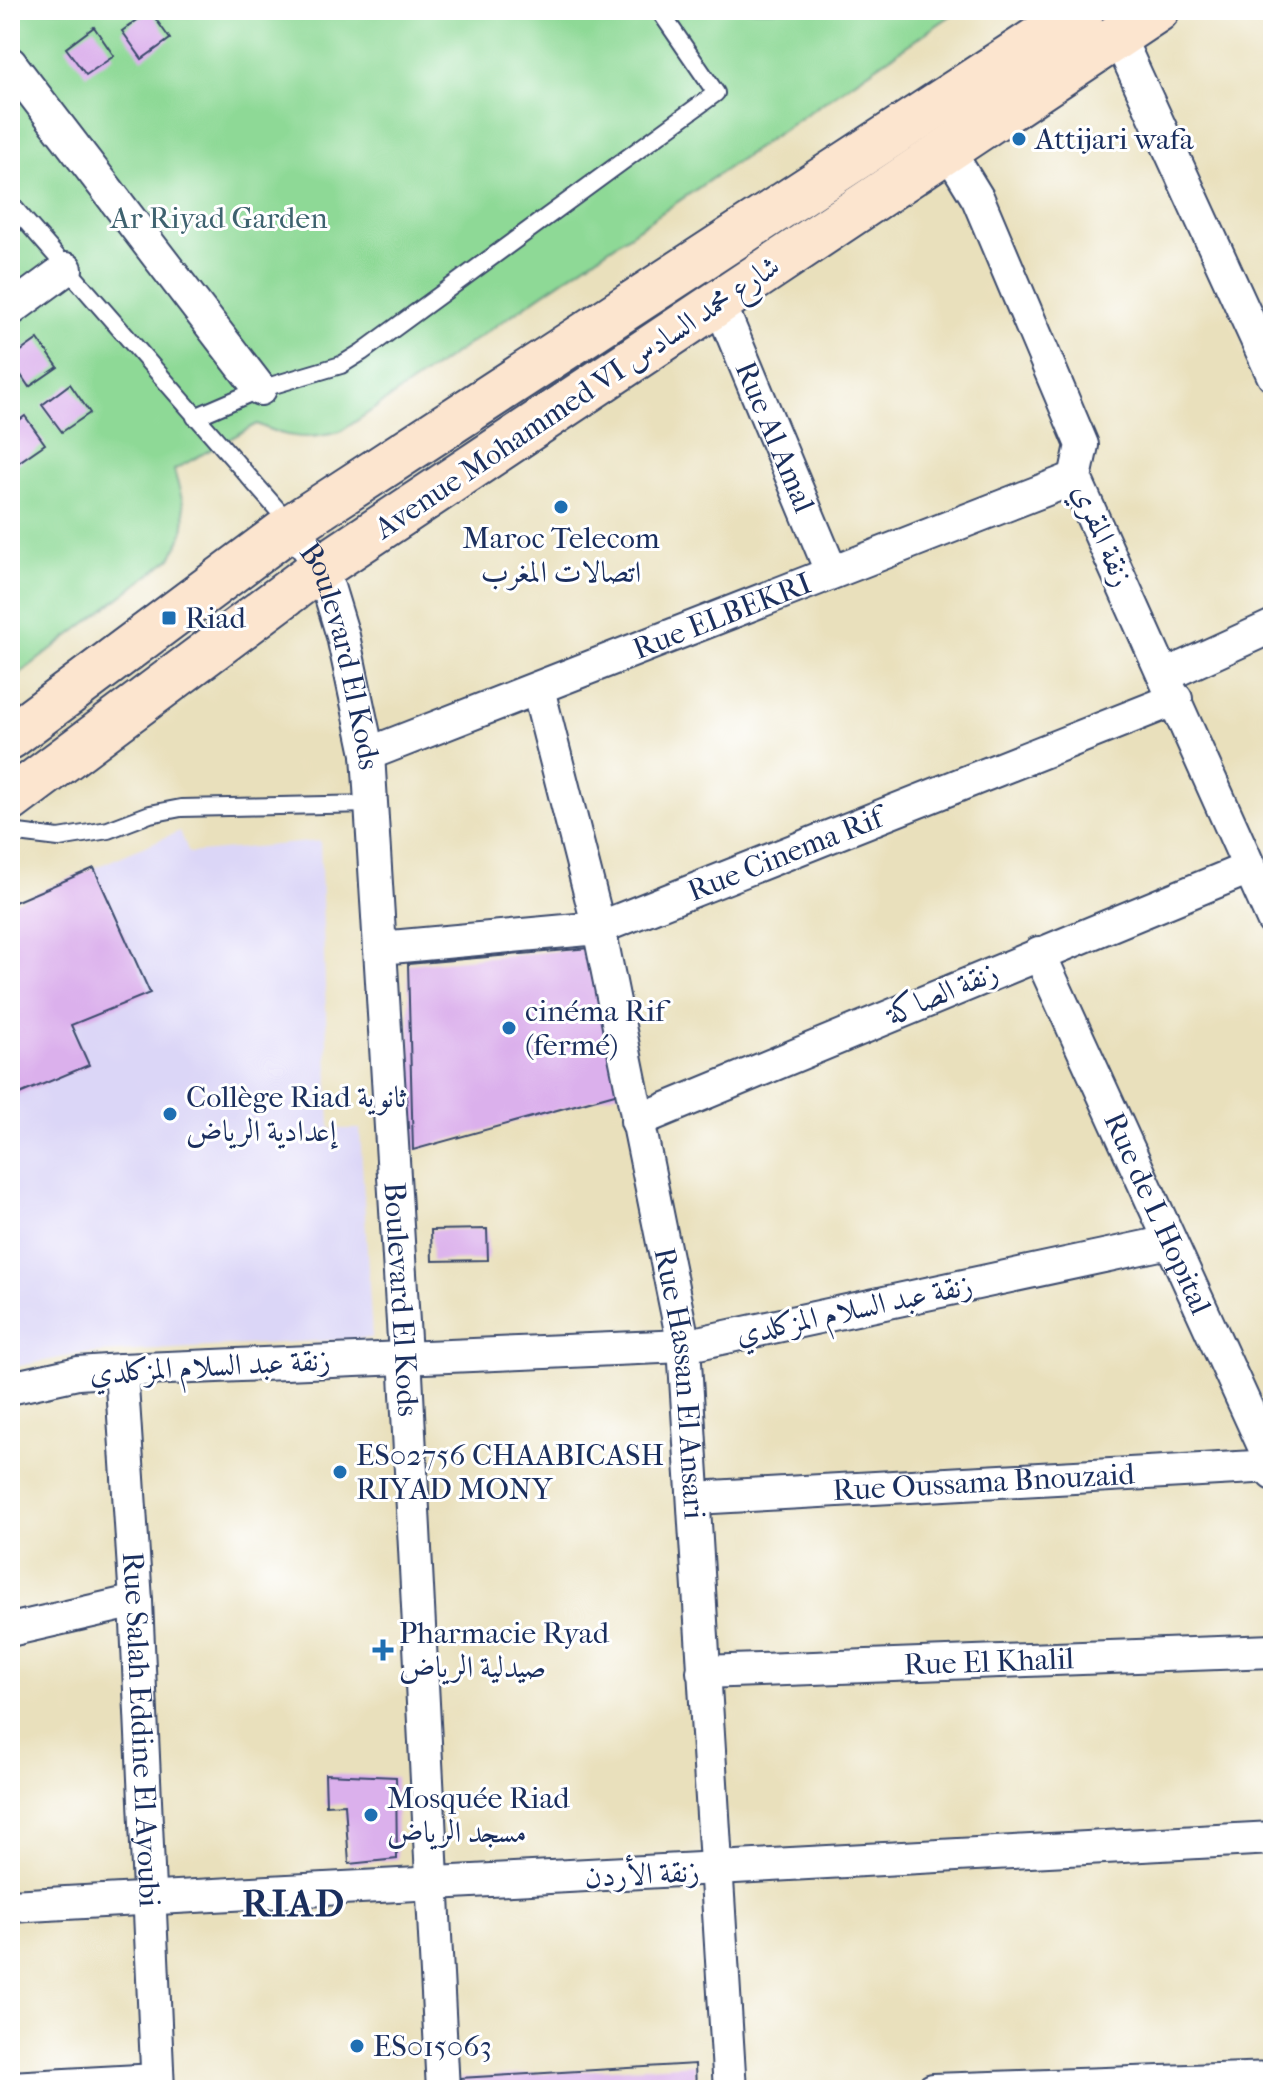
<svg xmlns="http://www.w3.org/2000/svg" width="1283" height="2100" font-family="'IM FELL French Canon',Amiri,serif">
<rect width="100%" height="100%" fill="#fff"/>
<filter id="ink" filterUnits="userSpaceOnUse"><feTurbulence type="fractalNoise" baseFrequency=".0125" numOctaves="2"/><feDisplacementMap in="SourceGraphic" scale="16" xChannelSelector="R" yChannelSelector="G"/><feConvolveMatrix kernelMatrix="1 2 1 2 8 2 1 2 1" color-interpolation-filters="sRGB"/></filter>
<filter id="wash" filterUnits="userSpaceOnUse"><feTurbulence type="fractalNoise" baseFrequency=".006" numOctaves="4" result="noise"/><feDisplacementMap in="SourceGraphic" scale="32" xChannelSelector="R" yChannelSelector="G"/><feGaussianBlur stdDeviation="1.8" result="paint"/><feColorMatrix in="noise" values="0 0 0 0 0 0 0 0 0 0 0 0 0 0 0 0 0 1.4 0 .05"/><feComposite in="paint" operator="in"/></filter>
<g filter="url(#wash)">
<rect width="100%" height="100%" fill="#e9e0bc"/>
<!-- built -->
<path fill="#dbd6f7" d="M180,831L189,853L320,841L330,1129H360L372,1338L80,1354L10,1368V1098L89,1065L71,1025L150,993L94,868Z"/>
<!-- green -->
<path fill="#8ed996" stroke="#54847a" stroke-width="2" d="M10,10H959L340,432C308,440 287,439 257,424L174,470C184,508 193,521 171,558L10,681Z"/>
<g id="blocks">
<!-- building -->
<g fill="#dbb0ec">
<path d="M150,11L170,39L142,59L122,31Z"/>
<path d="M94,27L114,56L86,75L66,48Z"/>
<path d="M38,339L58,367L29,387L10,359Z"/>
<path d="M70,384L90,413L62,432L42,405Z"/>
<path d="M25,416L45,444L16,464L10,455V427Z"/>
<path d="M94,868L150,993L71,1025L89,1065L10,1098V904Z"/>
<path d="M590,948L622,1092L413,1150L408,964Z"/>
<path d="M487,1229L488,1260L432,1261L431,1230Z"/>
<path d="M325,1774L396,1777L397,1859L349,1864L345,1804L326,1805Z"/>
<path d="M695,2064L696,2090H460V2078Z"/>
</g>
</g>
</g>
<g filter="url(#ink)">
<use href="#blocks" fill-opacity="0" stroke="#3a4a6c" stroke-width="2"/>
<g fill="none" stroke-linecap="round" stroke-linejoin="round">
<defs>
<g id="lane">
<path d="M10,203L290,524"/>
<path d="M195,417L260,389L341,365L362,352L716,93L659,10"/>
<path d="M10,832L59,838L108,830L150,814L181,808L371,804"/>
</g>
<g id="street">
<path d="M1118,36L1273,375"/>
<path d="M10,63L260,389"/>
<path d="M948,150L978,199L1082,445L1075,478L1273,920"/>
<path id="s1" d="M719,302L831,571"/>
<path d="M10,310L66,269"/>
<path id="s2" d="M292,526L322,567L343,636L368,754L405,1355L443,2090"/>
<path d="M1166,675L1273,626"/>
<path id="s3" d="M538,689L599,928L684,1346L730,2090"/>
<path id="s4" d="M368,754L1075,478"/>
<path id="s5" d="M380,948L599,928L1176,699"/>
<path id="s6" d="M1039,953L1273,1466V1474"/>
<path d="M637,1121L1249,868"/>
<path id="s7" d="M121,1370L136,1601L158,2090"/>
<path d="M10,1388L78,1373L121,1370L684,1346L1169,1242"/>
<path id="s8" d="M694,1498L1273,1466"/>
<path d="M10,1630L136,1601"/>
<path id="s9" d="M703,1672L1273,1651"/>
<path d="M10,1906L1273,1838"/>
<path d="M10,2088L157,2080"/>
<path d="M933,2090L1273,2078"/>
</g>
<g id="secondary">
<path d="M10,737L292,526L1082,10"/>
<path d="M10,800L322,567L1157,10"/>
</g>
</defs>
<!-- lane casing -->
<use href="#lane" stroke="#3a4a6c" stroke-width="20"/>
<!-- street casing -->
<use href="#street" stroke="#3a4a6c" stroke-width="36"/>
<!-- secondary casing -->
<use href="#secondary" stroke="#3a4a6c" stroke-width="48"/>
<!-- lane -->
<use href="#lane" stroke="#fff" stroke-width="16"/>
<!-- street -->
<use href="#street" stroke="#fff" stroke-width="32"/>
<!-- secondary -->
<use href="#secondary" stroke="#fce5cf" stroke-width="44"/>
</g>
</g>
<!-- markers -->
<g fill="#1f6fb2" stroke="#fff" stroke-width="3">
<circle cx="1019" cy="139" r="8"/>
<circle cx="561" cy="507" r="8"/>
<rect x="161" y="610" width="16" height="16" rx="4"/>
<circle cx="509" cy="1028" r="8"/>
<circle cx="170" cy="1114" r="8"/>
<circle cx="340" cy="1472" r="8"/>
<path d="M379 1638h8v8h8v8h-8v8h-8v-8h-8v-8h8z"/>
<circle cx="371" cy="1815" r="8"/>
<circle cx="357" cy="2046" r="8"/>
</g>
<g text-anchor="middle" stroke-width="6" stroke-linejoin="round" paint-order="stroke">
<!-- poi labels -->
<g font-size="30" fill="#1b2f5e" stroke="#fff" text-anchor="start">
<text x="1035" y="149">Attijari wafa</text>
<text x="561" y="548" text-anchor="middle">Maroc Telecom<tspan x="561" dy="34">اتصالات المغرب</tspan></text>
<text x="185" y="628">Riad</text>
<text x="525" y="1021">cinéma Rif<tspan x="525" dy="34">(fermé)</tspan></text>
<text x="186" y="1107">Collège Riad ثانوية<tspan x="186" dy="34">إعدادية الرياض</tspan></text>
<text x="356" y="1465">ES02756 CHAABICASH<tspan x="356" dy="34">RIYAD MONY</tspan></text>
<text x="399" y="1643">Pharmacie Ryad<tspan x="399" dy="34">صيدلية الرياض</tspan></text>
<text x="387" y="1808">Mosquée Riad<tspan x="387" dy="34">مسجد الرياض</tspan></text>
<text x="373" y="2056">ES015063</text>
</g>
<!-- park labels -->
<g font-size="30" fill="#3e626f" stroke="#fff">
<text x="219" y="228">Ar Riyad Garden</text>
</g>
<!-- street labels -->
<g font-size="30" fill="#1b2f5e" stroke="#fff">
<text transform="translate(577 397) rotate(-34)" y="10">Avenue Mohammed VI شارع محمد السادس</text>
<text dy="10" stroke="none"><textPath href="#s1" startOffset="146">Rue Al Amal</textPath></text>
<text transform="translate(1103 535) rotate(67)" y="10">زنقة المقري</text>
<text dy="10" stroke="none"><textPath href="#s4" startOffset="380">Rue ELBEKRI</textPath></text>
<text dy="10" stroke="none"><textPath href="#s2" startOffset="142">Boulevard El Kods</textPath></text>
<text dy="10" stroke="none"><textPath href="#s5" startOffset="420">Rue Cinema Rif</textPath></text>
<text transform="translate(942 993) rotate(-23)" y="10">زنقة الصاكة</text>
<text dy="10" stroke="none"><textPath href="#s6" startOffset="286">Rue de L Hopital</textPath></text>
<text dy="10" stroke="none"><textPath href="#s2" startOffset="790">Boulevard El Kods</textPath></text>
<text transform="translate(854 1309) rotate(-12)" y="10">زنقة عبد السلام المزكلدي</text>
<text transform="translate(210 1366) rotate(-3)" y="10">زنقة عبد السلام المزكلدي</text>
<text dy="10" stroke="none"><textPath href="#s3" startOffset="710">Rue Hassan El Ansari</textPath></text>
<text dy="10" stroke="none"><textPath href="#s8" startOffset="290">Rue Oussama Bnouzaid</textPath></text>
<text dy="10" stroke="none"><textPath href="#s9" startOffset="286">Rue El Khalil</textPath></text>
<text dy="10" stroke="none"><textPath href="#s7" startOffset="360">Rue Salah Eddine El Ayoubi</textPath></text>
<text transform="translate(642 1874) rotate(-3)" y="10">زنقة الأردن</text>
</g>
<!-- district labels -->
<g font-size="38" font-weight="bold" letter-spacing="2" fill="#1b2f5e" stroke="#fff">
<text x="294" y="1916">RIAD</text>
</g>
</g>
<!-- margin -->
<rect width="1283" height="2100" fill="none" stroke="#fff" stroke-width="40"/>
</svg>
